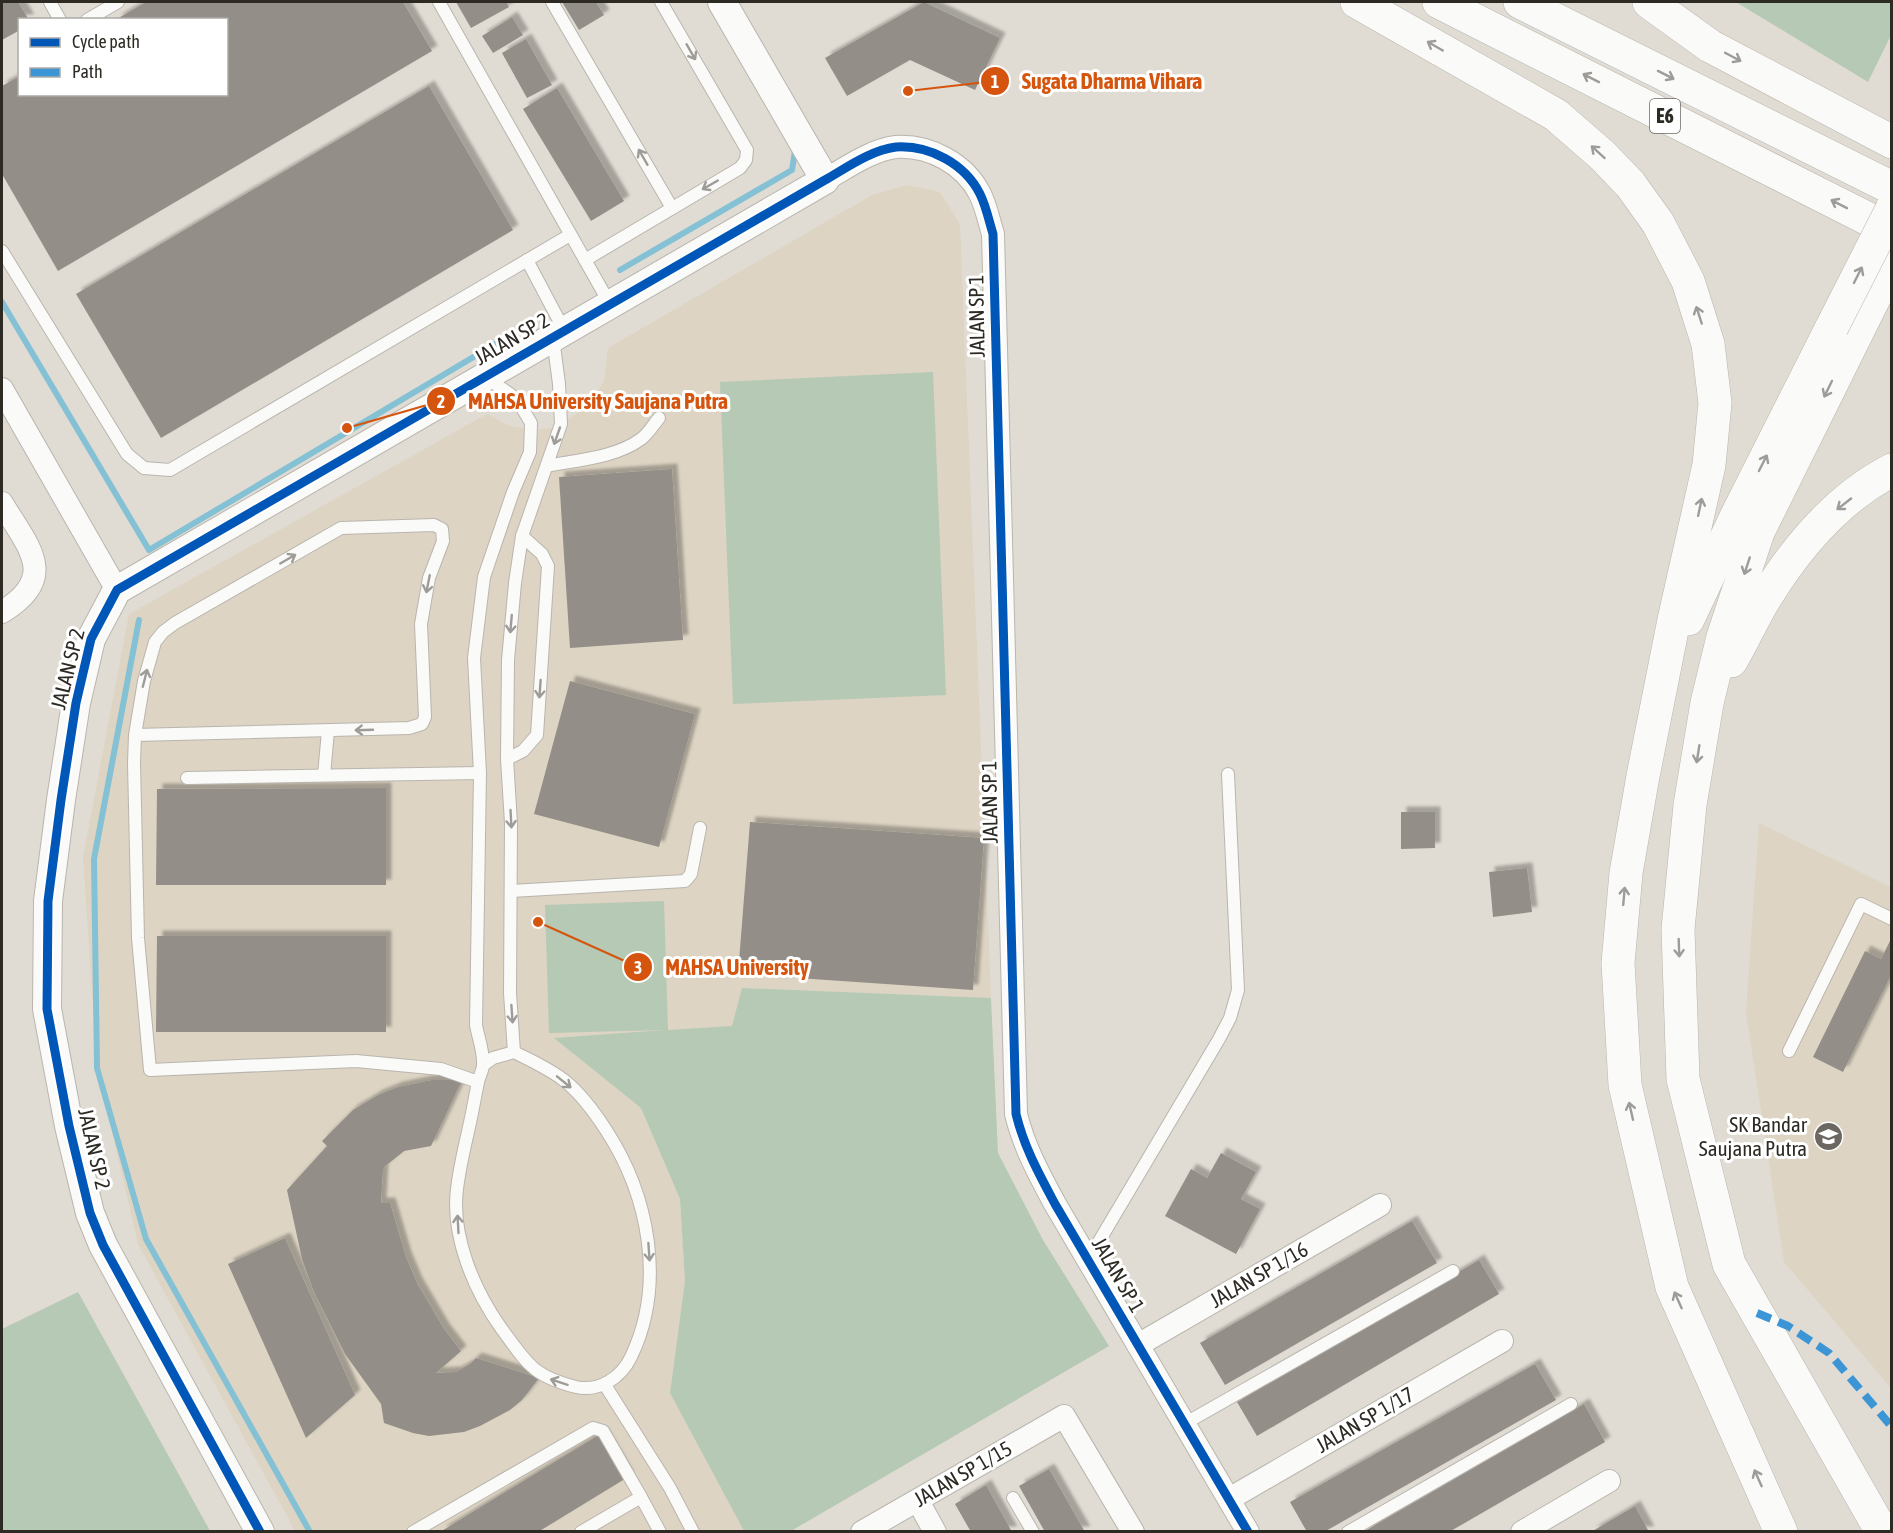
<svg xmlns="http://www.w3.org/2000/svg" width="1893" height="1533" font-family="'Asap Condensed',sans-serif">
<defs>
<filter id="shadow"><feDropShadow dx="5.5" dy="-5.5" stdDeviation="1.5" flood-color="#0004"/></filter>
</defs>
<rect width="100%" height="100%" fill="#e1dcd3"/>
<!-- built -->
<g fill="#ddd4c3">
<path d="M907,185L940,192L960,224L991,998L742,988L733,1026L554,1038L641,1108L680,1199L685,1281L670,1393L744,1531H295L138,1244L97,1067L83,857L129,614L487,414L507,425L531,430L553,428L574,416L590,403L604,381L608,348L872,195Z"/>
<path d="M1759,823L1891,887V1388L1784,1262L1746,1013Z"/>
</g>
<!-- green -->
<g fill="#b5c9b4">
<path d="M1736,2H1891V35L1868,82Z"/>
<path d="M933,372L946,695L733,704L720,382Z"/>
<path d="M664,901L668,1030L732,1026L742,988L991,998L998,1153L1043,1240L1109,1346L791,1531H744L670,1393L685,1281L680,1199L641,1108L554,1038L664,1030L549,1033L545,905Z"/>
<path d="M78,1292L210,1531H2V1329Z"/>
</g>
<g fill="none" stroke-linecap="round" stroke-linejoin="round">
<!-- stream -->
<g stroke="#84c1d4" stroke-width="6">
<path d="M620,270L792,170L795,151L794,149"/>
<path d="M2,302L149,550L524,327"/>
<path d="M139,620L94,859L97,1068L146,1239L310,1532"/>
</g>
</g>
<!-- building -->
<g fill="#938e88" filter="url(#shadow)">
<path d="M2,2H18L29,20H20V30L2,40Z"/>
<path d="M146,2H403L432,51L58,271L2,174V86L20,76V94H226V20H115Z"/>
<path d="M456,2H506L509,7L471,28Z"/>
<path d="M562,2H596L604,15L579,30Z"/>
<path d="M924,2L1000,38L975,90L910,60L847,96L825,58Z"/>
<path d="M512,17L523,35L493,53L482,36Z"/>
<path d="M526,39L552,85L527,98L502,53Z"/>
<path d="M429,86L513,230L161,438L76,294Z"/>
<path d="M557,88L624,201L591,221L523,109Z"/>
<path d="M672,469L683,640L570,648L559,477Z"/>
<path d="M570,681L695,714L659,847L534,814Z"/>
<path d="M386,788V885H156L157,789Z"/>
<path d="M1401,812H1435V848L1401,849Z"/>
<path d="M750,822L984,838L973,990L738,974Z"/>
<path d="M1527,868L1532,912L1493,917L1489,872Z"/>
<path d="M157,936H386V1032H156Z"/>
<path d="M1892,937V973L1843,1072L1813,1057L1865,951L1881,959Z"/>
<path d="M432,1080H462L431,1146L404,1151L383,1168L381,1203H390L406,1257L417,1283L444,1329L461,1351L436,1373L456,1372L470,1364L476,1358L539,1378L522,1400L510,1410L480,1426L464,1432L429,1436L413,1433L384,1423L381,1404L345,1354L314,1292L302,1259L287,1190L327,1146L322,1141L353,1110L378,1095L398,1087Z"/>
<path d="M1221,1153L1256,1172L1241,1199L1260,1209L1236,1254L1165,1216L1191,1169L1207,1178Z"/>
<path d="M1412,1221L1437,1263L1225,1385L1200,1343Z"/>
<path d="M285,1238L355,1395L306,1438L228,1264Z"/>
<path d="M1479,1260L1499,1294L1257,1436L1237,1402Z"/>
<path d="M1535,1364L1556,1400L1324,1532H1307L1290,1502Z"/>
<path d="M1584,1404L1605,1442L1449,1532H1363Z"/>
<path d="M602,1433L628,1477L538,1532H440Z"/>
<path d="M1049,1469L1085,1532H1045L1019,1486Z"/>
<path d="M986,1485L1012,1532H971L955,1504Z"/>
<path d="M1635,1506L1649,1532H1591Z"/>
</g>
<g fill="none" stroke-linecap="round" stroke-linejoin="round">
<defs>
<g id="service">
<path d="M50,2L60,20"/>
<path d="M439,2L585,260"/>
<path d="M552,2L672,208"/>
<path d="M87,20L118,2"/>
<path d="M2,251L127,454L144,468L170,470L570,235"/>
<path d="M527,260L564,330"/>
<path d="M610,304L585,260L740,168L746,160L747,150L661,2"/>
<path d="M547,466C577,460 615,458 641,439C648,434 653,425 659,418"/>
<path d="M135,735L409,728L422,724L425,717L421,624L429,578L443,541L442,529L434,525L341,528L175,623L163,632L155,642L144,681L135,735L134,763L138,938L150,1070L356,1061L441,1069L478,1082"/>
<path d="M507,759L523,751L537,735L548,566L542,554L522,536"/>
<path d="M324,775L328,731"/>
<path d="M187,778L480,773"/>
<path d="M511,891L685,881L691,874L700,828"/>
<path d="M1789,1051L1861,904L1892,919"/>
<path d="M514,1052L510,993L511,823L507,759L508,660L515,583L522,536L561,424L559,384L553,338"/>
<path d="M483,1065L493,1058L514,1052C532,1061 550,1069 565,1081C581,1094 595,1113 606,1130C649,1196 666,1284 631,1357C621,1378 599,1392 576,1387C532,1376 527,1363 501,1328C474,1290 451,1236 457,1189C460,1163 467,1138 472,1113C474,1103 476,1092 478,1082C479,1077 483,1070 483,1065C484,1052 478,1037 476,1025L480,773L474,658L484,577L513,492L530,452L531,423L521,406L510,394L485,377"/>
<path d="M1088,1260L1219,1039L1230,1018L1238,990L1228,774"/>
<path d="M605,1385L670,1488L693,1532"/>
<path d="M1184,1424L1453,1271"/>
<path d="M641,1497L660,1532"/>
<path d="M1013,1498L1033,1532"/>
<path d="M413,1532L593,1428L603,1431L641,1497L581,1532"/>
<path d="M1348,1532L1571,1404"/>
</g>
<g id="minor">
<path d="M825,180C846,168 871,150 896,147C930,145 965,164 980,194C986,206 989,221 993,234L1016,1114C1024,1147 1039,1174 1055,1204L1248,1532"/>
<path d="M2,389L117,590"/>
<path d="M2,503C28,547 60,577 2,612"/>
<path d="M1138,1345L1380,1205"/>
<path d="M1229,1499L1502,1341"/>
<path d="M918,1501L935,1532"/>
<path d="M862,1532L1064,1416L1133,1532"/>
<path d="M1522,1532L1609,1481"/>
</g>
<path id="tertiary" d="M260,1532L103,1245L90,1213L69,1126L47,1009L48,901L61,800L76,703L91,639L117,590L825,180L722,2"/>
<g id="motorway">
<path d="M1357,2L1556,115L1602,155L1630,184L1658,223L1688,281L1708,344L1715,403L1709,465L1674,620L1643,776L1626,873L1618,963L1625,1085L1672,1287L1781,1532"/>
<path d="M1439,2L1892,231"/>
<path d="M1520,2L1892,188"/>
<path d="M1649,2L1710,46L1892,142"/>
<path d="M1688,619L1737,515L1832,327"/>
<path d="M1731,661C1743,641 1752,620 1764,600C1795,549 1838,498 1892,470"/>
<path d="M1882,1532L1729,1264L1683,1079L1678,929L1690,805L1707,703L1723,637L1758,532L1892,262"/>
</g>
</defs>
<!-- service casing -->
<use href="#service" stroke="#b9b5ae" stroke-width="14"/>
<!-- minor casing -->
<use href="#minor" stroke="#b9b5ae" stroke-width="24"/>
<!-- tertiary casing -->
<use href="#tertiary" stroke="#b9b5ae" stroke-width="30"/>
<!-- motorway casing -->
<use href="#motorway" stroke="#b9b5ae" stroke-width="34"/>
<!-- service -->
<use href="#service" stroke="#fafaf8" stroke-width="12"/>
<!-- minor -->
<use href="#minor" stroke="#fafaf8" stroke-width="22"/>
<!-- tertiary -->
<use href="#tertiary" stroke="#fafaf8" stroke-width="28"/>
<!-- motorway -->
<use href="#motorway" stroke="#fafaf8" stroke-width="33"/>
<defs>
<path id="motorway-bridge" d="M1832,327L1892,209"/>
</defs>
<!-- motorway-bridge casing -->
<use href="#motorway-bridge" stroke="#b9b5ae" stroke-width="34" stroke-linecap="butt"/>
<!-- motorway-bridge -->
<use href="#motorway-bridge" stroke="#fafaf8" stroke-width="33"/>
<!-- quiet -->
<path stroke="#3c96d6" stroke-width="8" stroke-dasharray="15 8" stroke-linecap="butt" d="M1757,1313L1788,1326L1829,1353L1892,1427"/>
<defs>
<path id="cycleway" d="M260,1532L103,1245L90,1213L69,1126L47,1009L48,901L61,800L76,703L91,639L117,590L825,180C846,168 871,150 896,147C930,145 965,164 980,194C986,206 989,221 993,234L1016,1114C1024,1147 1039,1174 1055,1204L1248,1532"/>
</defs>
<!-- cycleway casing -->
<use href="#cycleway" stroke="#fff" stroke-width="13"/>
<!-- cycleway -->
<use href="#cycleway" stroke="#0057b8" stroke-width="9"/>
</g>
<!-- one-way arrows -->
<defs><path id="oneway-shaft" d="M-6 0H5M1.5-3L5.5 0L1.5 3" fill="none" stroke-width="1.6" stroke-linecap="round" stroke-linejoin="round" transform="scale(1.5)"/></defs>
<g stroke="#9e9c98">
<use href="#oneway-shaft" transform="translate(1435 46) rotate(-150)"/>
<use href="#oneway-shaft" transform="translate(691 52) rotate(60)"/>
<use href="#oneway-shaft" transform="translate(1733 57) rotate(28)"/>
<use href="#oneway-shaft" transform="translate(1666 75) rotate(27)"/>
<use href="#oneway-shaft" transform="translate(1591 78) rotate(-153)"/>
<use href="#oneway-shaft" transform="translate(1598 152) rotate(-138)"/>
<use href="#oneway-shaft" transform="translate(643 157) rotate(-120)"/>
<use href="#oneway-shaft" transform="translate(710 185) rotate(150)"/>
<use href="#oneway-shaft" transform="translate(1839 204) rotate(-153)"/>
<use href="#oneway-shaft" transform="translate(1858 275) rotate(-63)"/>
<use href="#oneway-shaft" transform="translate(1699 315) rotate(-108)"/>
<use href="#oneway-shaft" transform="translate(1828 389) rotate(116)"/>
<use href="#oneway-shaft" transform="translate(557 436) rotate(109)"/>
<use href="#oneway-shaft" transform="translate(1763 463) rotate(-63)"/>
<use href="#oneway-shaft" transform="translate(1844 504) rotate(142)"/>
<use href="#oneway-shaft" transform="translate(1700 507) rotate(-78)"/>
<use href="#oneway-shaft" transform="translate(288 559) rotate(-30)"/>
<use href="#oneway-shaft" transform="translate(1747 566) rotate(108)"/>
<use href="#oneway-shaft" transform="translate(428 584) rotate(101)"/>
<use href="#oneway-shaft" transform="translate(511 624) rotate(95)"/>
<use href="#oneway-shaft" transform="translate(145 678) rotate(-76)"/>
<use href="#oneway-shaft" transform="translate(540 689) rotate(94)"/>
<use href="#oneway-shaft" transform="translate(364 730) rotate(178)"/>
<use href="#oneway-shaft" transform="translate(1698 754) rotate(99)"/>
<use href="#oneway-shaft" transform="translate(511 819) rotate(87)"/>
<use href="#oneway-shaft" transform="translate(1624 896) rotate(-85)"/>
<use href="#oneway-shaft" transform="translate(1679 948) rotate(88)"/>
<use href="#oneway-shaft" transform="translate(512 1014) rotate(86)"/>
<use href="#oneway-shaft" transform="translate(564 1082) rotate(39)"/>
<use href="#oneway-shaft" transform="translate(1631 1111) rotate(-103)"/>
<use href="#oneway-shaft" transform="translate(458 1224) rotate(-93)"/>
<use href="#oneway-shaft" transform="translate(649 1252) rotate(86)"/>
<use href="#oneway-shaft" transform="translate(1678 1300) rotate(-114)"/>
<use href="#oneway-shaft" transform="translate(559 1382) rotate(-162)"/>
<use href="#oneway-shaft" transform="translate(1758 1478) rotate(-114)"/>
</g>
<!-- icons -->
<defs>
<symbol id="school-disc" viewBox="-11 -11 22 22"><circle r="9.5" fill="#6c6861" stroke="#fff"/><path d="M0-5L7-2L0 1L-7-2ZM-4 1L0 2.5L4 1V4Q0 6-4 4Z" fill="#fff"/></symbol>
</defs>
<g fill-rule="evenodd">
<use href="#school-disc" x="1812" y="1120" width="33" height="33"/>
</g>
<g text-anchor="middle" stroke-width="6" stroke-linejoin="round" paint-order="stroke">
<!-- shield labels -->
<rect fill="#fff" stroke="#6c6a65" stroke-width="1.5" x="1650" y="99" width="30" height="34" rx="4.5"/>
<g font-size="20" font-weight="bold" fill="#2d2a23">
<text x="1665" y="123">E6</text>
</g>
<!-- street labels -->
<g font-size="21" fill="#2d2a23" stroke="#fff">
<text transform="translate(977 316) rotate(-91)" y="7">JALAN SP 1</text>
<text transform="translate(512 339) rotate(-30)" y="7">JALAN SP 2</text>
<text transform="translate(68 669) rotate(-76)" y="7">JALAN SP 2</text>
<text transform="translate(990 802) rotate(-91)" y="7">JALAN SP 1</text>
<text transform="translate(94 1149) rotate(77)" y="7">JALAN SP 2</text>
<text transform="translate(1118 1275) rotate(60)" y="7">JALAN SP 1</text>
<text transform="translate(1259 1275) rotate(-30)" y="7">JALAN SP 1/16</text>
<text transform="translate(1365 1420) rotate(-30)" y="7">JALAN SP 1/17</text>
<text transform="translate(963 1474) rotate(-30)" y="7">JALAN SP 1/15</text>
</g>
<!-- poi labels -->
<g font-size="21" fill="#2d2a23" stroke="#fff" text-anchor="end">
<text x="1807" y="1132">SK Bandar<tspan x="1807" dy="24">Saujana Putra</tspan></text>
</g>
</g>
<!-- callouts -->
<path fill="none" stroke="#d5540e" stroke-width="2" d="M908 91L995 81M347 428L441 401M538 922L638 967"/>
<g fill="#d5540e" stroke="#fff" stroke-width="2">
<circle cx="908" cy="91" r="6"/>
<circle cx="347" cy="428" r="6"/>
<circle cx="538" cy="922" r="6"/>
<circle cx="995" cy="81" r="15"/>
<circle cx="441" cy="401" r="15"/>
<circle cx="638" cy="967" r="15"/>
</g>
<g font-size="18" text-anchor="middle" font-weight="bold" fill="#fff">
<text x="995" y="88">1</text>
<text x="441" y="408">2</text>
<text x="638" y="974">3</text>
</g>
<g font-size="22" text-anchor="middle" font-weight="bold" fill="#d5540e" stroke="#fff" stroke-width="6" stroke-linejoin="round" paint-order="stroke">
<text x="1112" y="89">Sugata Dharma Vihara</text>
<text x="598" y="409">MAHSA University Saujana Putra</text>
<text x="737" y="975">MAHSA University</text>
</g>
<!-- border -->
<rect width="1893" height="1533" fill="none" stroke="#2d2a23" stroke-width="6"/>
<!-- legend -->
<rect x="18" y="18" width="210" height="78" fill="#ffffff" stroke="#abaaa7" stroke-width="1.5"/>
<rect x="30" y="38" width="30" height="9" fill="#0057b8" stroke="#abaaa7" stroke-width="1.5"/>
<text x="72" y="48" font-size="18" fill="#2d2a23">Cycle path</text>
<rect x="30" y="68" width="30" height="9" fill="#3c96d6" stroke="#abaaa7" stroke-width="1.5"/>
<text x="72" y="78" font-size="18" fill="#2d2a23">Path</text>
</svg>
